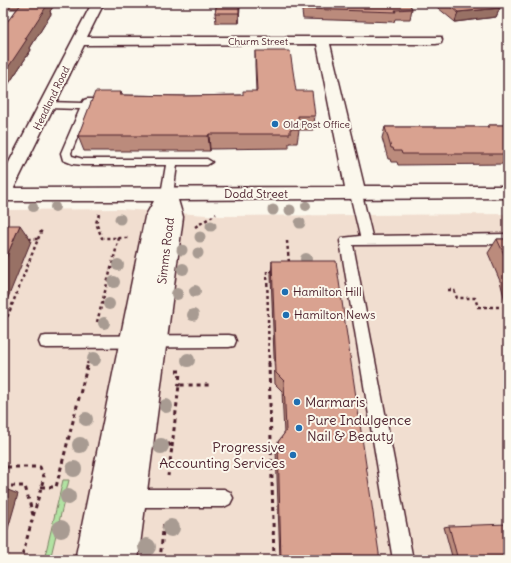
<svg xmlns="http://www.w3.org/2000/svg" width="511" height="563" font-family="Delius,sans-serif">
<rect width="100%" height="100%" fill="#fbf7ec"/>
<filter id="ink" filterUnits="userSpaceOnUse"><feTurbulence type="fractalNoise" baseFrequency=".025" numOctaves="2"/><feDisplacementMap in="SourceGraphic" scale="8" xChannelSelector="R" yChannelSelector="G"/><feConvolveMatrix kernelMatrix="1 2 1 2 8 2 1 2 1" color-interpolation-filters="sRGB"/></filter>
<g filter="url(#ink)">
<!-- built -->
<path fill="#f1ded0" d="M120,209L221,216L508,214V560H3V210Z"/>
<!-- green -->
<path fill="#b1e2a2" stroke="#7e8066" d="M63,480H69L50,560H44Z"/>
<g fill="none" stroke-linecap="round" stroke-linejoin="round">
<defs>
<g id="service">
<path d="M87,99H109L114,102L109,105H90L71,153L72,156L83,159H207L212,162L207,165H177L173,194L171,197H163L161,194L166,165H83L73,164L63,160L61,153L80,109L47,108L42,105L47,102L82,103L84,100Z"/>
<path d="M356,190L360,191L362,194L372,236L508,234V244L353,245L413,560H393L340,241L342,238L360,236L350,194L352,191Z"/>
<path d="M229,335L234,336L236,341L234,346L229,347L46,348L41,347L39,342L41,337L46,336Z"/>
<path d="M128,489H224L230,492L233,498L230,504L224,507H128L122,504L119,498L122,492Z"/>
</g>
<path id="minor" d="M92,3H104L87,37H441L442,40L441,43L436,44H330L364,186H508V198L178,200L183,217L138,560H75L145,217L154,201H3V174ZM317,44L345,187L14,188L84,45Z"/>
</defs>
<!-- service casing -->
<use href="#service" stroke="#4a1f2b" stroke-width="3"/>
<!-- minor casing -->
<use href="#minor" stroke="#4a1f2b" stroke-width="3"/>
<!-- path-far1 -->
<g stroke="#4a1f2b" stroke-width="2.5" stroke-dasharray="3 3" stroke-linecap="butt">
<path d="M99,214L96,223L102,238H128"/>
<path d="M195,227L216,214"/>
<path d="M38,239L42,229"/>
<path d="M287,241L289,263"/>
<path d="M448,290H454L457,298H475L478,307H502"/>
<path d="M97,322L119,238"/>
<path d="M3,328L38,239H27"/>
<path d="M87,364L88,362"/>
<path d="M269,364L267,271H274"/>
</g>
<!-- path -->
<g stroke="#4a1f2b" stroke-width="3" stroke-dasharray="4 4" stroke-linecap="butt">
<path d="M269,363L274,560"/>
<path d="M176,371H180L179,385H177"/>
<path d="M168,443L172,447L168,476"/>
<path d="M172,447L179,385H211"/>
<path d="M7,467H40L44,477L21,560"/>
<path d="M3,486H25L33,515"/>
<path d="M41,487H56L88,363"/>
<path d="M160,560L164,521"/>
</g>
<!-- service -->
<use href="#service" fill="#fbf7ec" fill-rule="evenodd"/>
<!-- minor -->
<use href="#minor" fill="#fbf7ec" fill-rule="evenodd"/>
</g>
<!-- trees -->
<g fill="#a89b92">
<circle cx="306" cy="206" r="5"/>
<circle cx="33" cy="207" r="5"/>
<circle cx="55" cy="207" r="5"/>
<circle cx="273" cy="210" r="5.5"/>
<circle cx="290" cy="210" r="5.5"/>
<circle cx="120" cy="219" r="5.5"/>
<circle cx="300" cy="223" r="5.5"/>
<circle cx="211" cy="226" r="5.5"/>
<circle cx="200" cy="237" r="5.5"/>
<circle cx="182" cy="250" r="5.5"/>
<circle cx="198" cy="253" r="5.5"/>
<circle cx="306" cy="259" r="6"/>
<circle cx="118" cy="265" r="6"/>
<circle cx="183" cy="269" r="6"/>
<circle cx="114" cy="282" r="6"/>
<circle cx="195" cy="291" r="6"/>
<circle cx="177" cy="294" r="6"/>
<circle cx="109" cy="304" r="6"/>
<circle cx="193" cy="315" r="6"/>
<circle cx="104" cy="323" r="6"/>
<circle cx="94" cy="359" r="7"/>
<circle cx="188" cy="360" r="7"/>
<circle cx="166" cy="406" r="7"/>
<circle cx="86" cy="419" r="7"/>
<circle cx="80" cy="445" r="8"/>
<circle cx="161" cy="446" r="8"/>
<circle cx="74" cy="469" r="8"/>
<circle cx="68" cy="497" r="8"/>
<circle cx="171" cy="528" r="9"/>
<circle cx="61" cy="529" r="9"/>
<circle cx="147" cy="547" r="9"/>
</g>
<!-- wall -->
<g fill="#bb8b7c" stroke="#4a1f2b">
<path d="M4,3H56L50,11L51,14L30,48L31,50L4,91H3V27L17,9H7Z"/>
<path d="M135,3H162L161,4H135Z"/>
<path d="M217,3H240L239,23H216L215,13Z"/>
<path d="M301,3H409L412,9L410,19H395L394,22L303,19Z"/>
<path d="M432,3H491L500,8L496,17L455,22Z"/>
<path d="M255,51L296,91L315,116L313,130H299L297,143H289V148L210,149V151H84L78,136L121,92L122,95L185,96L243,95L256,91L255,65Z"/>
<path d="M508,112V164L398,165L397,162H391L390,159H388L382,138L385,127H487L488,125H507L504,119Z"/>
<path d="M497,239H508V313L500,281L488,253Z"/>
<path d="M272,261L380,560H280L276,450L278,442L284,434L282,391L275,384L271,275Z"/>
<path d="M449,526L508,560H453L444,527Z"/>
</g>
<!-- shaded-wall -->
<g fill="#987165" stroke="#4a1f2b">
<path d="M46,3H56L50,11L51,14L30,48L31,50L4,91L3,90V75Z"/>
<path d="M239,3H240L239,23Z"/>
<path d="M500,8L496,17L455,22L458,12Z"/>
<path d="M209,134L210,149V151L208,136Z"/>
<path d="M20,225L31,241L3,310V265Z"/>
<path d="M3,488L18,494L3,546Z"/>
</g>
<!-- building -->
<g fill="#d9a290" stroke="#4a1f2b">
<path d="M22,3H46L45,4H48L25,39H27L3,75V27Z"/>
<path d="M217,3H239V13H215Z"/>
<path d="M303,3H409L412,9L395,10L396,12L304,9Z"/>
<path d="M446,3H491L500,8L458,12Z"/>
<path d="M255,51H290L296,91H312L315,116H298L299,129H290V134H209L208,136H78L95,92H121L120,95L185,96L243,95V91H257Z"/>
<path d="M488,125H508V154H402L401,151H394L393,148H391L385,127H489Z"/>
<path d="M3,225H20L3,265Z"/>
<path d="M497,239H508V263Z"/>
<path d="M272,261H336L380,560H281L278,442L286,431L284,381L276,373Z"/>
<path d="M508,524V560H458L449,526Z"/>
</g>
</g>
<!-- markers -->
<g fill="#1f6fb2" stroke="#fbf7ec" stroke-width="1.5">
<circle cx="275" cy="124" r="4"/>
<circle cx="285" cy="292" r="4"/>
<circle cx="286" cy="315" r="4"/>
<circle cx="297" cy="402" r="4"/>
<circle cx="299" cy="428" r="4"/>
<circle cx="293" cy="455" r="4"/>
</g>
<g text-anchor="middle" stroke-width="4" stroke-linejoin="round" paint-order="stroke">
<!-- far-street labels -->
<g font-size="10" fill="#4a1f2b" stroke="#fbf7ec">
<text x="258" y="45">Churm Street</text>
<text transform="translate(51 98) rotate(-64)" y="4">Headland Road</text>
</g>
<!-- far-poi labels -->
<g font-size="10" fill="#4a1f2b" stroke="#fbf7ec" text-anchor="start">
<text x="283" y="128">Old Post Office</text>
</g>
<!-- street labels -->
<g font-size="12" fill="#4a1f2b" stroke="#fbf7ec">
<text x="256" y="198">Dodd Street</text>
<text transform="translate(166 251) rotate(-83)" y="4">Simms Road</text>
</g>
<!-- poi labels -->
<g font-size="12" fill="#4a1f2b" stroke="#fbf7ec" text-anchor="start">
<text x="293" y="296">Hamilton Hill</text>
<text x="294" y="319">Hamilton News</text>
</g>
<!-- near-poi labels -->
<g font-size="14" fill="#4a1f2b" stroke="#fbf7ec" text-anchor="start">
<text x="305" y="407">Marmaris</text>
<text x="307" y="425">Pure Indulgence<tspan x="307" dy="16">Nail &amp; Beauty</tspan></text>
<text x="285" y="452" text-anchor="end">Progressive<tspan x="285" dy="16">Accounting Services</tspan></text>
</g>
</g>
<!-- margin -->
<rect width="511" height="563" fill="none" stroke="#fbf7ec" stroke-width="16"/>
<rect x="8" y="8" width="495" height="547" fill="none" stroke="#4a1f2b" stroke-width="1.5" filter="url(#ink)"/>
</svg>
